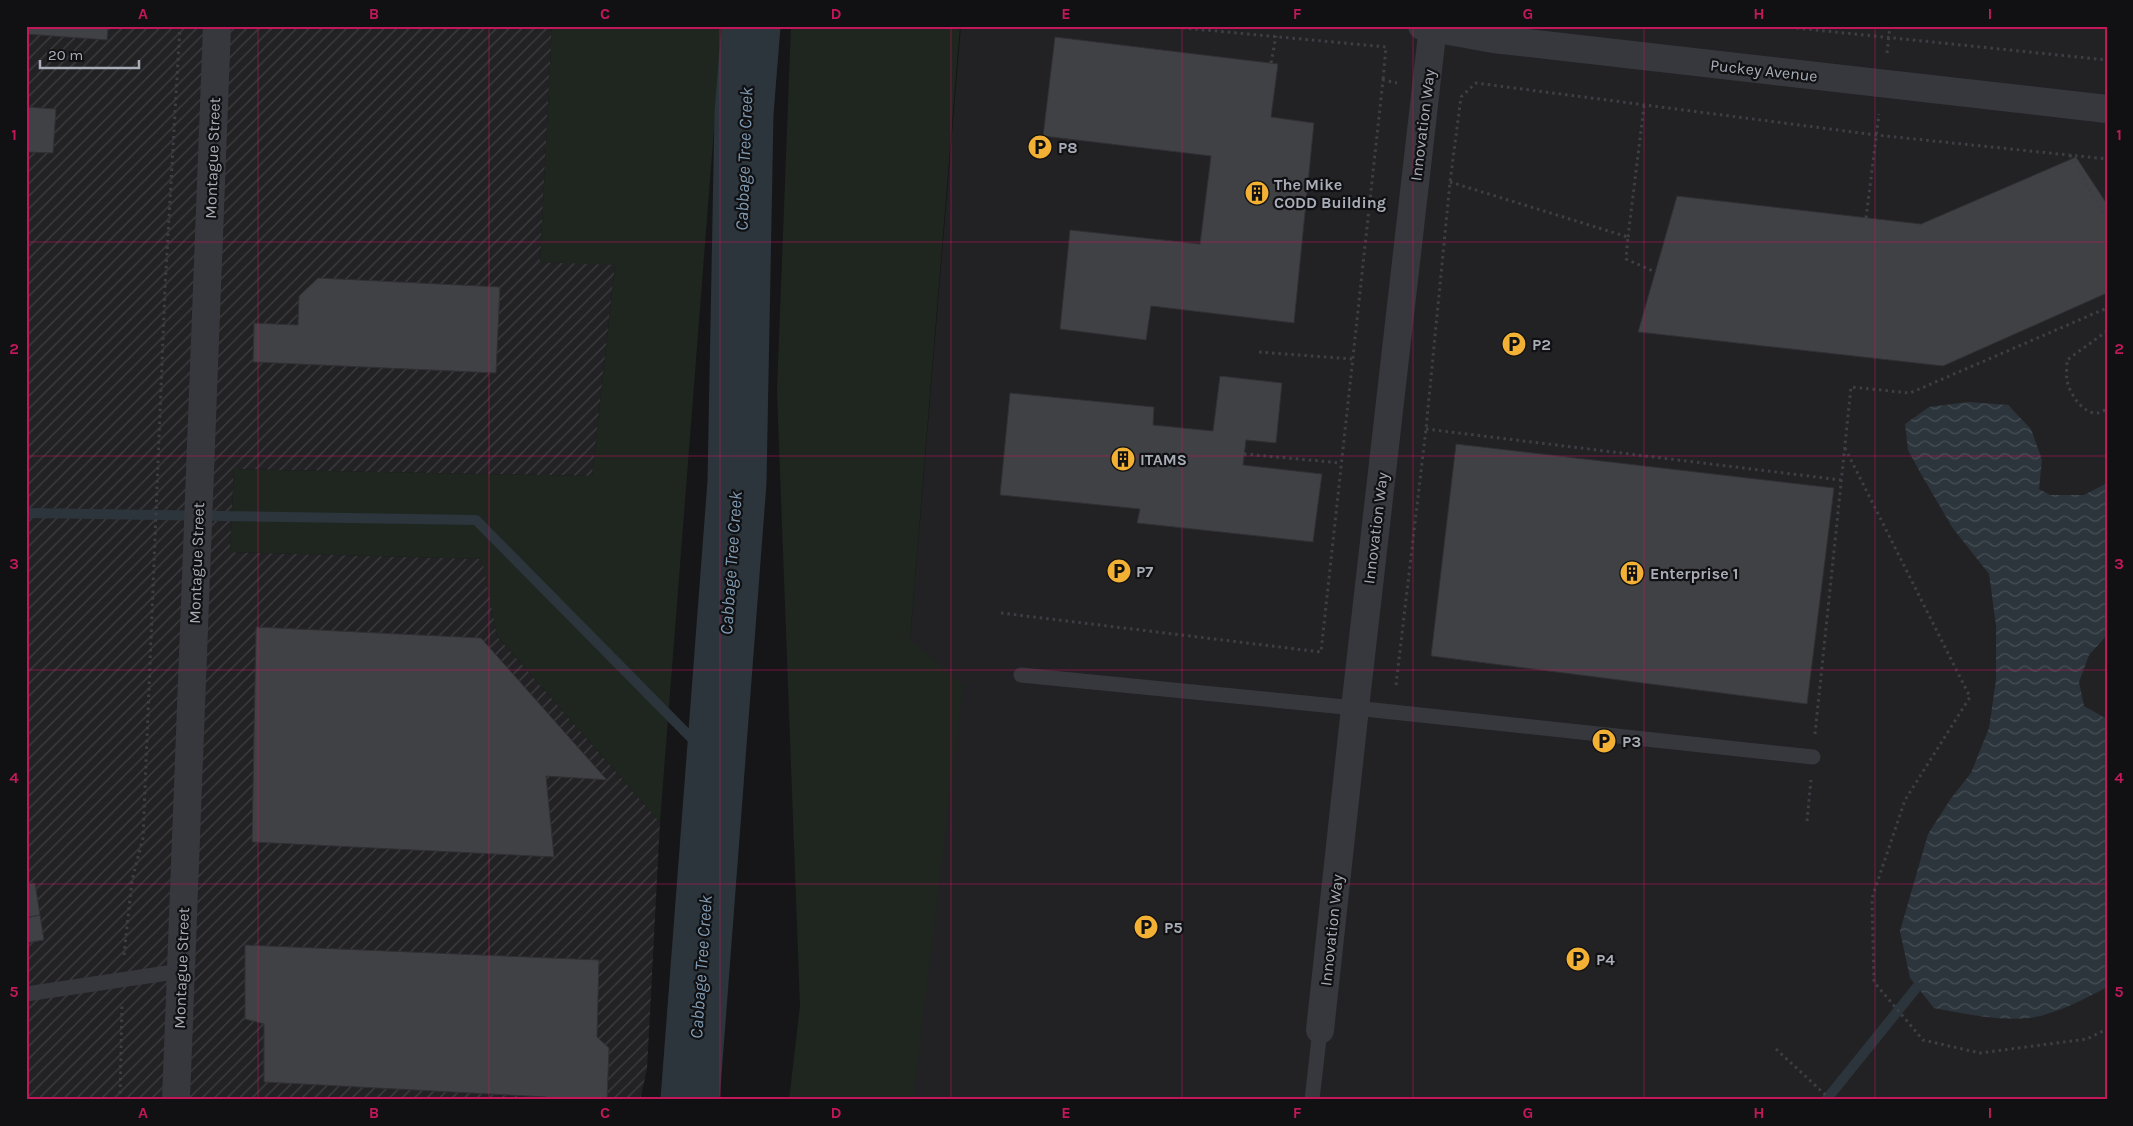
<svg xmlns="http://www.w3.org/2000/svg" width="2133" height="1126" font-family="Karla,sans-serif">
<defs>
<pattern id="industrial-furrows" width="10" height="10" patternUnits="userSpaceOnUse" patternTransform="scale(1.25)"><rect width="10" height="10" fill="#222225"/><path d="M-1 1l2-2M0 10L10 0M9 11l2-2" fill="none" stroke="#3f3f43"/></pattern>
<pattern id="water-waves" width="16" height="10" patternUnits="userSpaceOnUse" patternTransform="scale(1.25)"><rect width="16" height="10" fill="#2c353c"/><path d="M0 5q4-4 8 0t8 0" fill="none" stroke="#485056"/></pattern>
</defs>
<rect width="100%" height="100%" fill="#161618"/>
<!-- built -->
<path fill="#222225" d="M961,26H2107V1100H876L910,640Z"/>
<!-- industrial -->
<path fill="url(#industrial-furrows)" d="M26,26H552L540,262L615,264L592,476L234,469L230,552L483,559L497,636L660,822L647,1069L640,1100H26Z"/>
<!-- grass -->
<g fill="#1e261f">
<path d="M552,26H722L660,822L497,636L482,559L230,552L234,469L592,476L615,265L540,262Z"/>
<path d="M791,26H960L910,640L963,685L913,1100H789L800,1006L777,391Z"/>
</g>
<!-- water -->
<path fill="url(#water-waves)" d="M1969,402L2008,405L2031,429L2042,460L2039,489L2050,495H2084L2107,483V635L2089,655L2079,682L2084,706L2107,719V987C2085,999 2054,1015 2029,1018C1997,1021 1965,1014 1934,1008L1910,978L1900,931L1928,834L1952,797L1971,773L1989,728L1996,680V625L1989,574L1952,527L1921,474L1908,450L1905,424L1929,407Z"/>
<g fill="none" stroke-linecap="round" stroke-linejoin="round">
<!-- stream -->
<g stroke="#2c353c" stroke-width="10">
<path d="M26,513L476,520L716,763"/>
<path d="M1826,1100L1917,987"/>
</g>
<!-- river -->
<path stroke="#2c353c" stroke-width="59" d="M690,1100L737,482L744,113L751,26"/>
</g>
<!-- building -->
<g fill="#404145" stroke="#303034">
<path d="M26,26H108L107,40L26,34Z"/>
<path d="M1055,37L1278,64L1271,117L1314,123L1294,323L1151,306L1146,340L1060,329L1070,230L1200,244L1211,156L1043,136Z"/>
<path d="M26,107L56,109L53,153L26,152Z"/>
<path d="M2076,157L2107,204V293L1943,366L1638,332L1677,196L1921,224Z"/>
<path d="M318,278L500,287L496,373L253,362L254,323L298,325L299,296Z"/>
<path d="M1220,376L1282,383L1276,443L1246,440L1243,465L1322,474L1313,542L1137,523L1140,509L1000,495L1010,393L1154,407L1153,425L1213,431Z"/>
<path d="M1456,444L1834,488L1807,704L1431,656Z"/>
<path d="M256,627L481,638L607,780L546,776L554,857L252,842Z"/>
<path d="M35,883L40,915L26,918V884Z"/>
<path d="M40,915L44,940L26,943V918Z"/>
<path d="M245,945L599,960L597,1037L609,1048L607,1100H546V1097L264,1082V1024L245,1019Z"/>
</g>
<g fill="none" stroke-linecap="round" stroke-linejoin="round">
<!-- path -->
<g stroke="#3d3f44" stroke-width="3" stroke-dasharray="2.5 4" stroke-linecap="butt">
<path d="M1163,26L1386,47L1383,80"/>
<path d="M1777,26L2107,60"/>
<path d="M1887,53L1890,26"/>
<path d="M1271,63L1276,36"/>
<path d="M2070,155L2107,220"/>
<path d="M1450,182L1628,237L1626,259L1655,272"/>
<path d="M1866,218L1879,114"/>
<path d="M1628,237L1644,106"/>
<path d="M2107,331L2067,360C2067,366 2066,374 2067,380C2069,395 2090,425 2107,408"/>
<path d="M1259,352L1352,359"/>
<path d="M1426,429L1841,480"/>
<path d="M1845,448L1970,697L1905,800L1872,898L1874,982L1923,1040L1980,1053L2087,1039L2107,1029"/>
<path d="M1244,454L1341,463"/>
<path d="M1001,613L1321,652L1383,80L1397,83"/>
<path d="M1396,685L1426,429L1450,182L1461,97L1476,83L1876,135L2107,159"/>
<path d="M1815,734L1851,387L1910,393L2107,308"/>
<path d="M1807,821L1811,780"/>
<path d="M124,955L132,880L143,838L165,288L180,26"/>
<path d="M1776,1049L1831,1100"/>
<path d="M120,1100L122,1004"/>
</g>
<!-- service -->
<g stroke="#37383d" stroke-width="15">
<path d="M1021,675L1355,708L1813,757"/>
<path d="M26,994L181,971"/>
<path d="M1312,1100L1320,1030"/>
</g>
<!-- minor -->
<g stroke="#37383d" stroke-width="28">
<path d="M1422,26L1493,39L2107,109"/>
<path d="M1320,1030L1355,708L1433,26"/>
<path d="M176,1100L217,26"/>
</g>
</g>
<!-- grid -->
<path fill="none" stroke="#c2185b" stroke-width="1" stroke-opacity="0.55" d="M258,26V1100M489,26V1100M720,26V1100M951,26V1100M1182,26V1100M1413,26V1100M1644,26V1100M1875,26V1100M26,242H2107M26,456H2107M26,670H2107M26,884H2107"/>
<!-- icons -->
<defs>
<symbol id="parking-disc" viewBox="-11 -11 22 22"><circle r="9.5" fill="#f2b134" stroke="#111113"/><path d="M-3.5-5.5H1a3.5 3.5 0 0 1 0 7H-1V5.5H-3.5ZM-1-3.4V-.6H.8a1.4 1.4 0 0 0 0-2.8Z" fill="#111"/></symbol>
<symbol id="building-disc" viewBox="-11 -11 22 22"><circle r="9.5" fill="#f2b134" stroke="#111113"/><path d="M-4-6H4V6H1V3H-1V6H-4ZM-2.5-4.3h1.7v1.8h-1.7ZM.8-4.3h1.7v1.8H.8ZM-2.5-1h1.7V.8h-1.7ZM.8-1h1.7V.8H.8Z" fill="#111"/></symbol>
</defs>
<g fill-rule="evenodd">
<use href="#parking-disc" x="1026" y="133" width="28" height="28"/>
<use href="#building-disc" x="1243" y="179" width="28" height="28"/>
<use href="#parking-disc" x="1500" y="330" width="28" height="28"/>
<use href="#building-disc" x="1109" y="445" width="28" height="28"/>
<use href="#parking-disc" x="1105" y="557" width="28" height="28"/>
<use href="#building-disc" x="1618" y="559" width="28" height="28"/>
<use href="#parking-disc" x="1590" y="727" width="28" height="28"/>
<use href="#parking-disc" x="1132" y="913" width="28" height="28"/>
<use href="#parking-disc" x="1564" y="945" width="28" height="28"/>
</g>
<g text-anchor="middle" stroke-width="4.5" stroke-linejoin="round" paint-order="stroke">
<!-- street labels -->
<g font-size="16" fill="#a8adb8" stroke="#111113">
<text transform="translate(1764 70) rotate(6)" y="6">Puckey Avenue</text>
<text transform="translate(1422 125) rotate(-83)" y="6">Innovation Way</text>
<text transform="translate(212 158) rotate(-88)" y="6">Montague Street</text>
<text transform="translate(1375 528) rotate(-83)" y="6">Innovation Way</text>
<text transform="translate(196 563) rotate(-88)" y="6">Montague Street</text>
<text transform="translate(1331 930) rotate(-84)" y="6">Innovation Way</text>
<text transform="translate(181 968) rotate(-88)" y="6">Montague Street</text>
</g>
<!-- poi labels -->
<g font-size="16" font-weight="bold" fill="#a8adb8" stroke="#111113" text-anchor="start">
<text x="1058" y="153">P8</text>
<text x="1274" y="190">The Mike<tspan x="1274" dy="18">CODD Building</tspan></text>
<text x="1532" y="350">P2</text>
<text x="1140" y="465">ITAMS</text>
<text x="1136" y="577">P7</text>
<text x="1650" y="579">Enterprise 1</text>
<text x="1622" y="747">P3</text>
<text x="1164" y="933">P5</text>
<text x="1596" y="965">P4</text>
</g>
<!-- water labels -->
<g font-size="18" font-style="italic" fill="#7f9bb3" stroke="#111113">
<text transform="translate(744 159) rotate(-88)" y="6">Cabbage Tree Creek</text>
<text transform="translate(731 563) rotate(-86)" y="6">Cabbage Tree Creek</text>
<text transform="translate(701 967) rotate(-86)" y="6">Cabbage Tree Creek</text>
</g>
</g>
<!-- border -->
<rect width="2133" height="1126" fill="none" stroke="#111113" stroke-width="55"/>
<!-- scale -->
<path d="M40 60v8h99v-8" fill="none" stroke="#a8adb8" stroke-width="2.5"/>
<text x="48" y="60" font-size="15" fill="#a8adb8" stroke="#111113" stroke-width="4" paint-order="stroke">20 m</text>
<rect x="28" y="28" width="2078" height="1070" fill="none" stroke="#c2185b" stroke-width="2"/>
<g font-size="16" text-anchor="middle" font-weight="bold" fill="#c2185b">
<text x="143" y="19">A</text>
<text x="374" y="19">B</text>
<text x="605" y="19">C</text>
<text x="836" y="19">D</text>
<text x="1066" y="19">E</text>
<text x="1297" y="19">F</text>
<text x="1528" y="19">G</text>
<text x="1759" y="19">H</text>
<text x="1990" y="19">I</text>
<text x="14" y="140">1</text>
<text x="2119" y="140">1</text>
<text x="14" y="354">2</text>
<text x="2119" y="354">2</text>
<text x="14" y="569">3</text>
<text x="2119" y="569">3</text>
<text x="14" y="783">4</text>
<text x="2119" y="783">4</text>
<text x="14" y="997">5</text>
<text x="2119" y="997">5</text>
<text x="143" y="1118">A</text>
<text x="374" y="1118">B</text>
<text x="605" y="1118">C</text>
<text x="836" y="1118">D</text>
<text x="1066" y="1118">E</text>
<text x="1297" y="1118">F</text>
<text x="1528" y="1118">G</text>
<text x="1759" y="1118">H</text>
<text x="1990" y="1118">I</text>
</g>
</svg>
